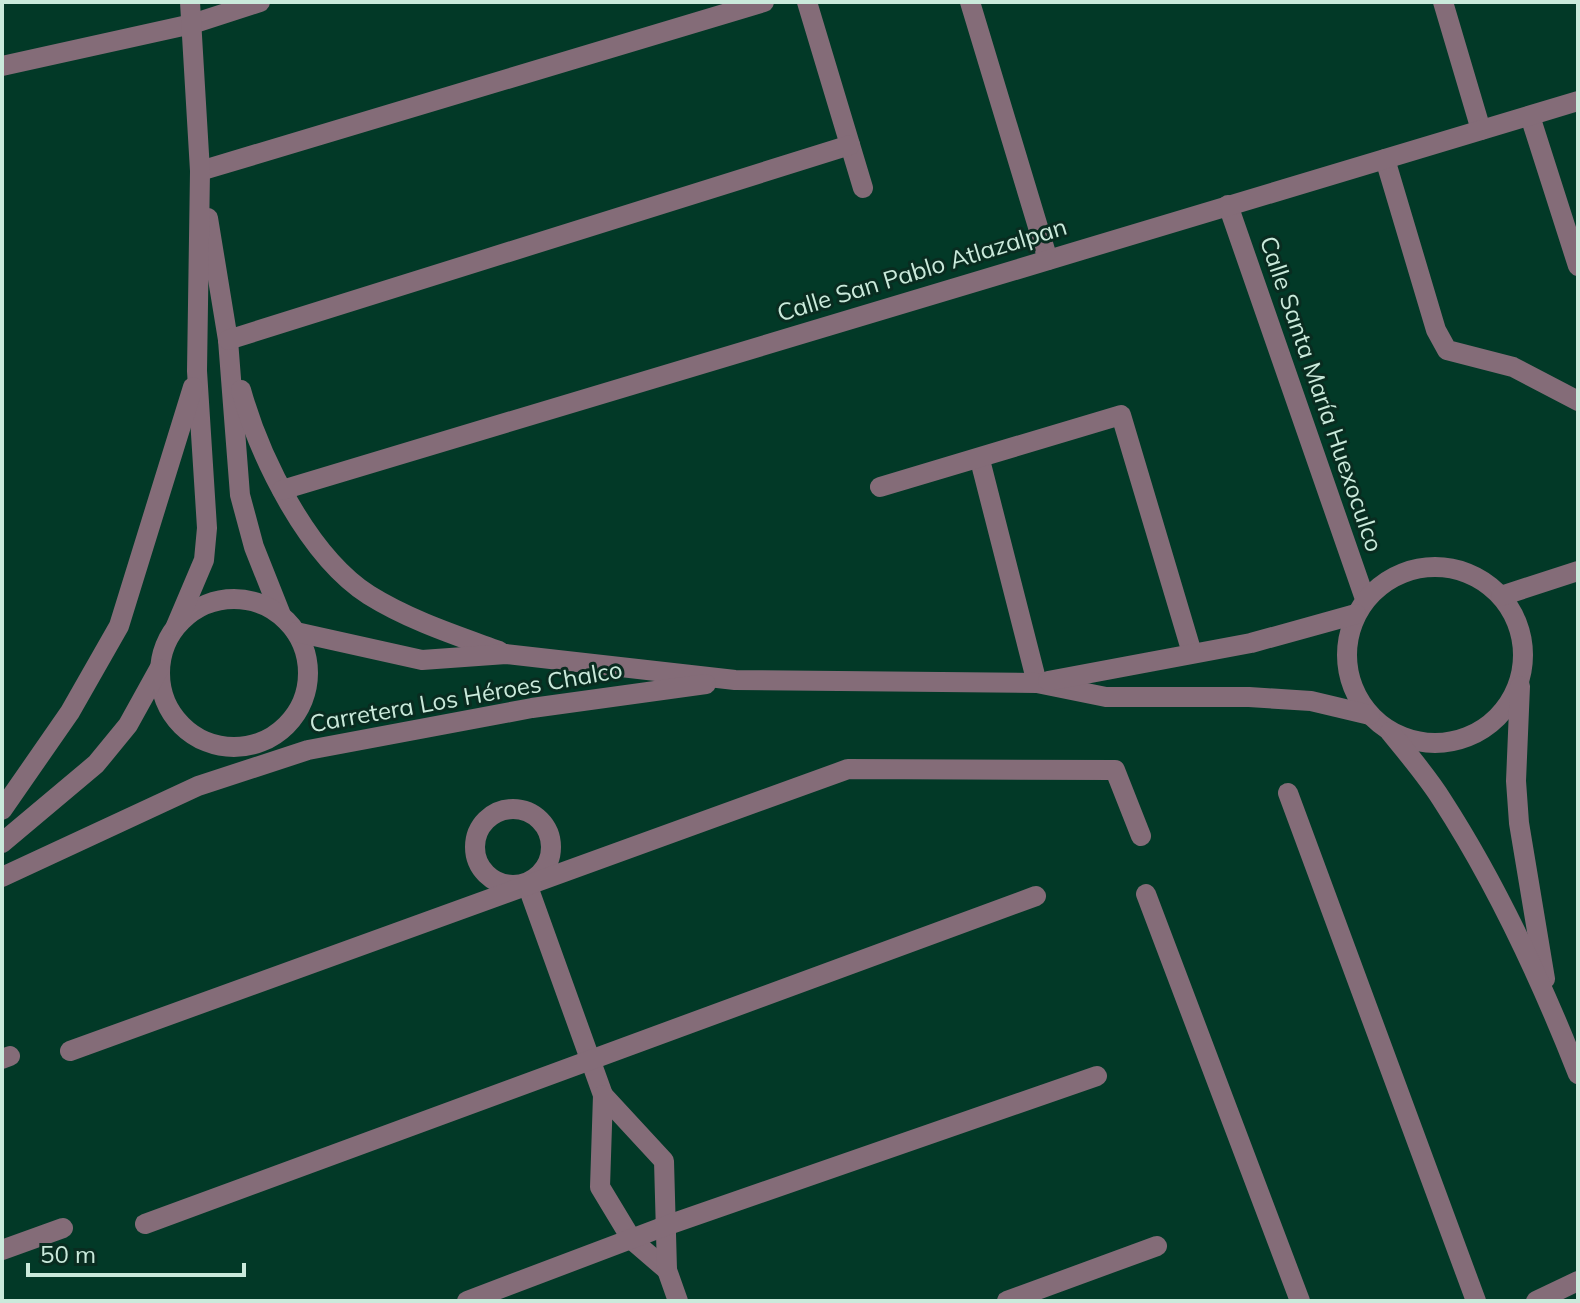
<svg xmlns="http://www.w3.org/2000/svg" width="1580" height="1303" font-family="Mulish,sans-serif">
<rect width="100%" height="100%" fill="#023927"/>
<g fill="none" stroke-linecap="round" stroke-linejoin="round">
<!-- minor -->
<g stroke="#846c78" stroke-width="20">
<path d="M807,2L863,188"/>
<path d="M970,2L1048,260"/>
<path d="M1443,2L1481,130"/>
<path d="M2,66L192,24L260,2"/>
<path d="M1530,116L1578,266"/>
<path d="M1385,159L1436,330L1447,350L1513,367L1578,401"/>
<path d="M200,171L764,2"/>
<path d="M1228,205L1365,599"/>
<path d="M208,218L228,340L240,495L254,547L281,615"/>
<path d="M228,340L850,145"/>
<path d="M241,390C260,458 308,556 369,595C409,620 455,635 499,651"/>
<path d="M980,460L1037,683"/>
<path d="M880,487L1121,415L1192,653"/>
<path d="M282,490L1578,101"/>
<circle cx="1435" cy="655" r="88"/>
<path d="M1501,596L1578,571"/>
<circle cx="234" cy="673" r="74"/>
<path d="M176,626L204,560L207,528L197,371L200,171L190,2"/>
<path d="M296,632L422,660L506,654L735,680L1037,683L1106,697H1249L1311,701L1370,715"/>
<path d="M1048,681L1251,643L1356,614"/>
<path d="M1520,686L1516,781L1519,823L1545,979"/>
<path d="M1390,732C1408,754 1427,776 1442,800C1497,885 1541,980 1578,1074"/>
<path d="M1288,793L1476,1301"/>
<circle cx="513" cy="847" r="38"/>
<path d="M2,810L70,712L119,626L193,387"/>
<path d="M2,843L96,764L128,725L159,669"/>
<path d="M2,877L198,786L308,750L532,708L706,684"/>
<path d="M527,884L603,1095L600,1187L632,1240L667,1270"/>
<path d="M1146,894L1300,1301"/>
<path d="M70,1051L848,769L1115,770L1141,836"/>
<path d="M2,1059L10,1056"/>
<path d="M603,1095L664,1161L667,1270L678,1301"/>
<path d="M145,1224L1036,896"/>
<path d="M2,1250L63,1228"/>
<path d="M467,1301L668,1225L1097,1076"/>
<path d="M1007,1301L1157,1246"/>
<path d="M1536,1301L1578,1281"/>
</g>
</g>
<g text-anchor="middle" stroke-width="6" stroke-linejoin="round" paint-order="stroke">
<!-- street labels -->
<g font-size="24" fill="#caeadb" stroke="#092c20">
<text transform="translate(922 270) rotate(-17)" y="8">Calle San Pablo Atlazalpan</text>
<text transform="translate(1321 394) rotate(71)" y="8">Calle Santa María Huexoculco</text>
<text transform="translate(466 697) rotate(-10)" y="8">Carretera Los Héroes Chalco</text>
</g>
</g>
<!-- border -->
<rect width="1580" height="1303" fill="none" stroke="#caeadb" stroke-width="8"/>
<!-- scale -->
<path d="M28 1263v12h216v-12" fill="none" stroke="#caeadb" stroke-width="4"/>
<text x="40" y="1263" font-size="24" fill="#caeadb" stroke="#092c20" stroke-width="6" paint-order="stroke">50 m</text>
</svg>
